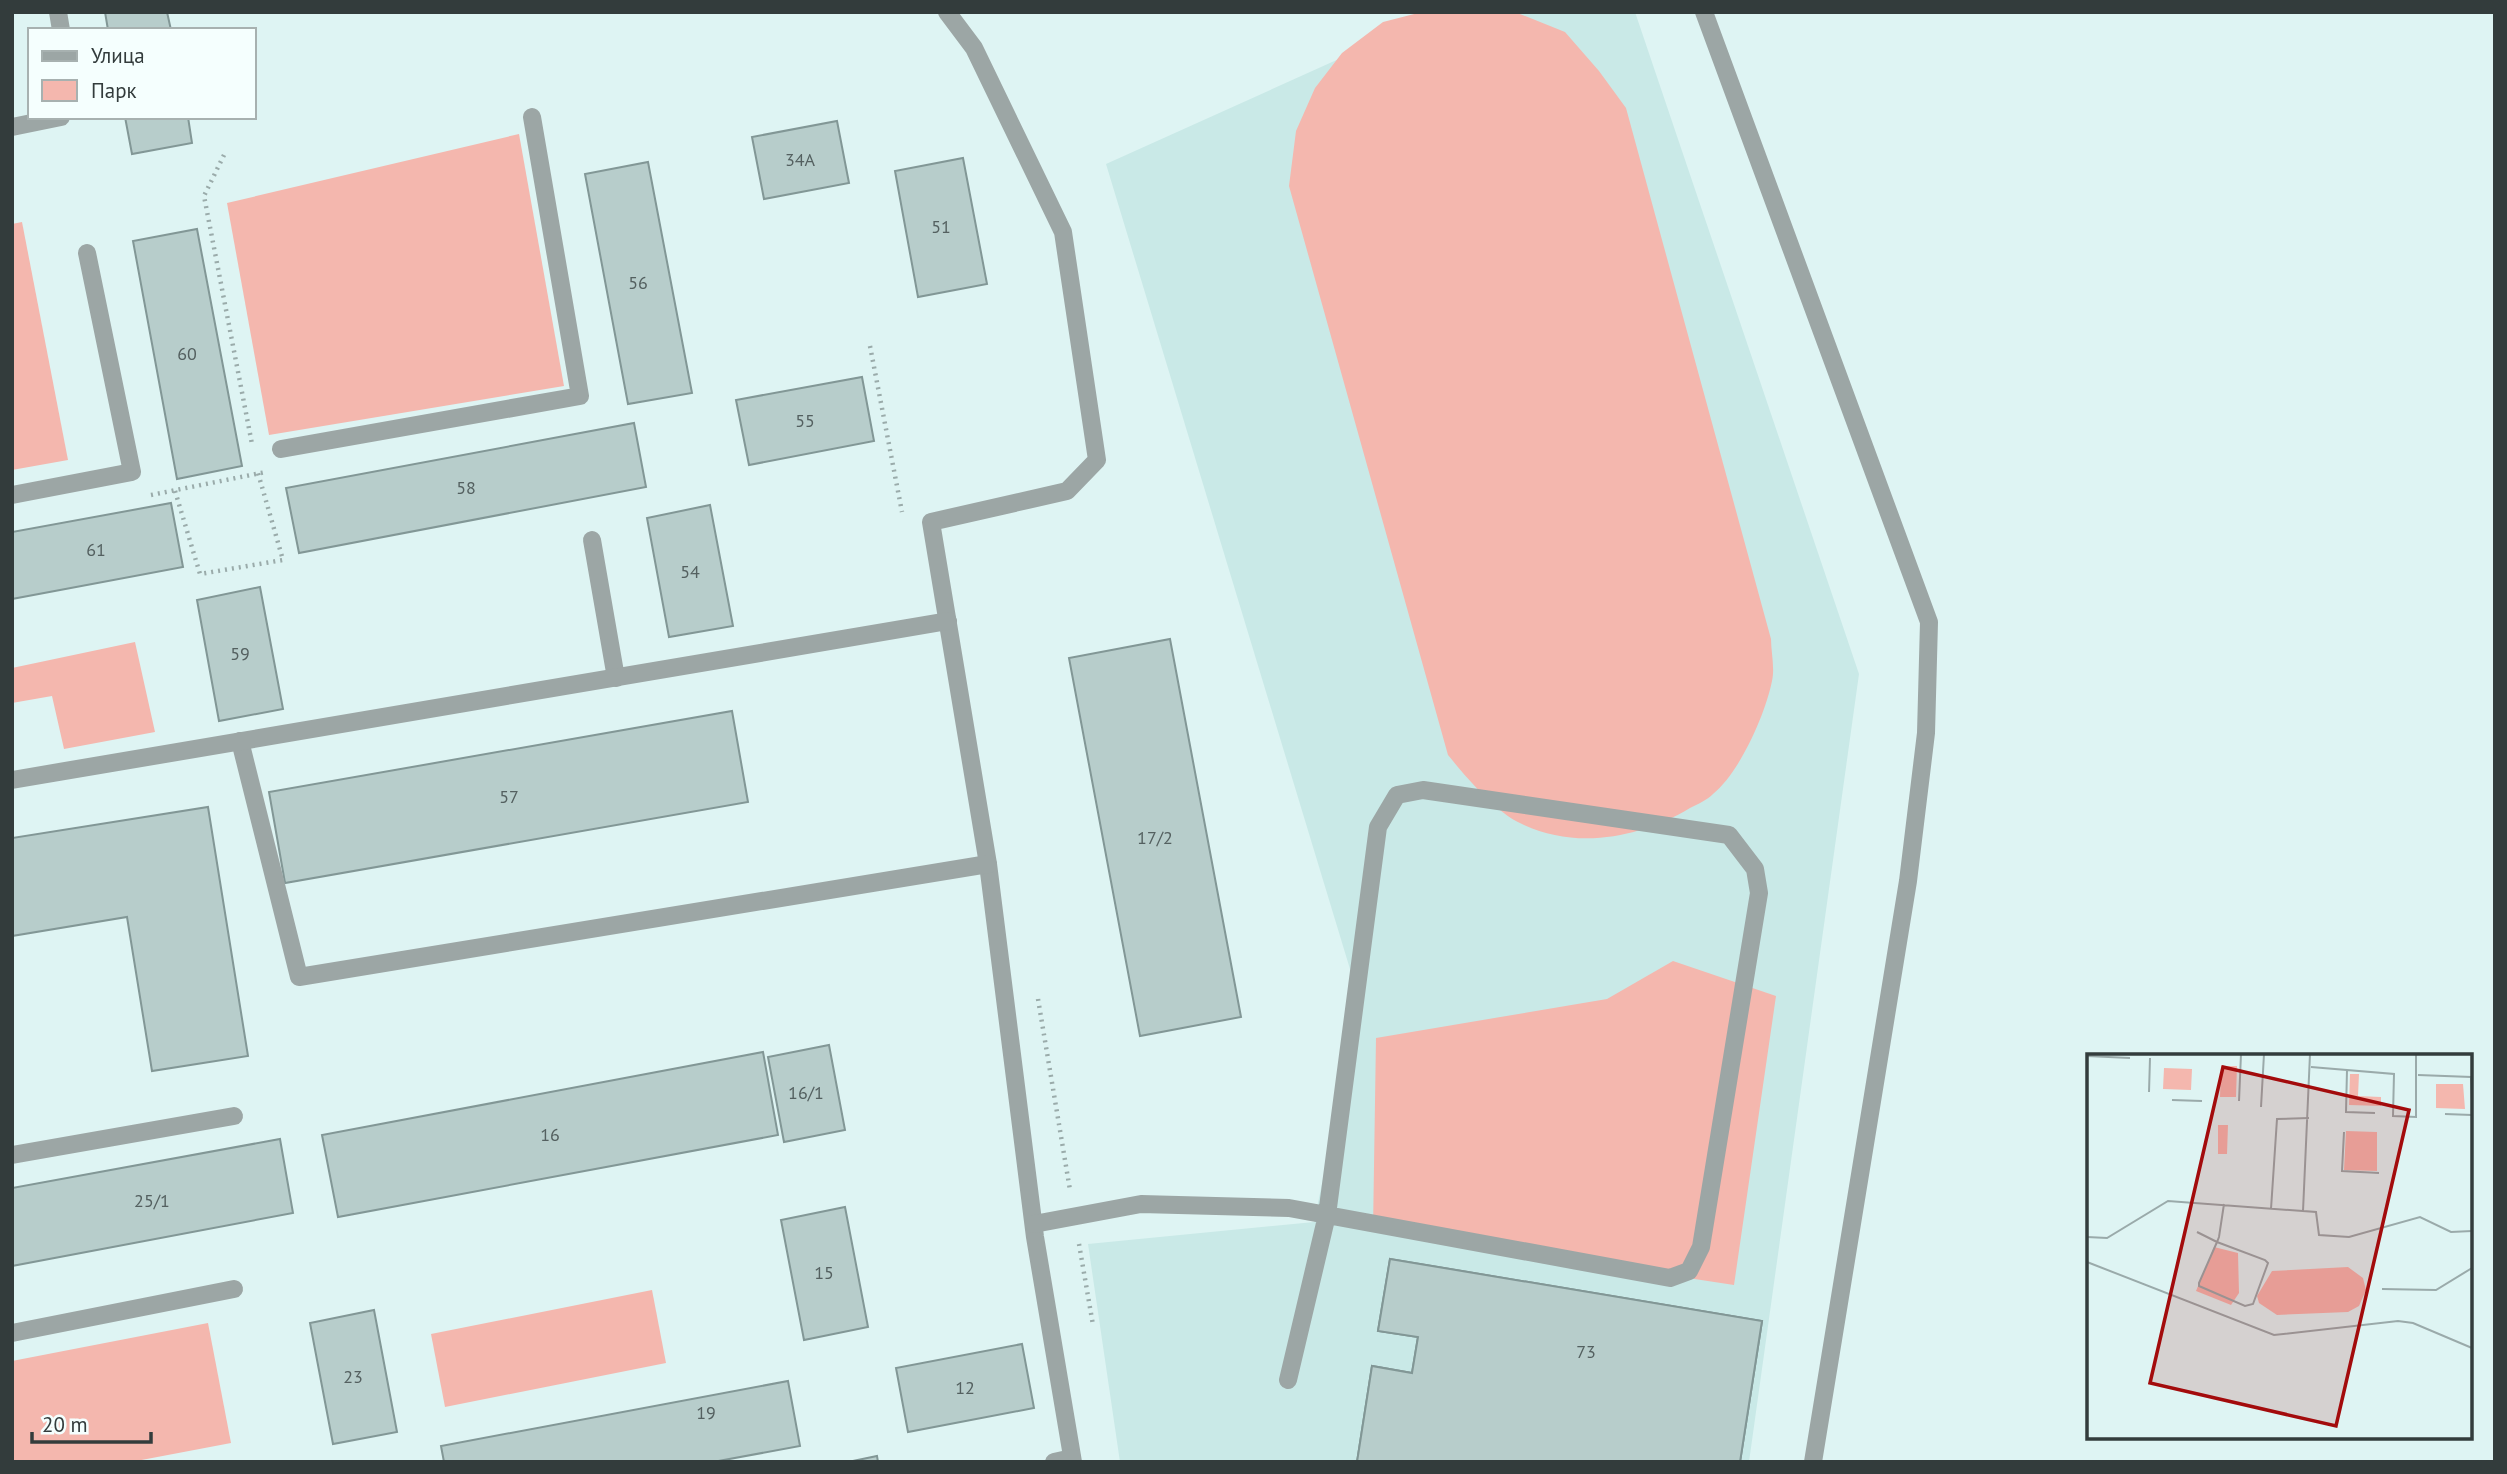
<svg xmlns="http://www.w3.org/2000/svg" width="2507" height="1474" font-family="'PT Sans',sans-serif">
<rect width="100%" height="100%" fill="#def4f3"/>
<!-- built -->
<path fill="#c9e9e7" d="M1443,12H1635L1859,674L1749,1462H1120L1088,1244L1314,1222L1360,1002L1106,164Z"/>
<!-- green -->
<g fill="#f4b7ae">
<path d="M1422,12H1515L1565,32L1599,71L1626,108L1771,639C1771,652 1775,668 1772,681C1765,715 1740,772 1713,794C1707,800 1698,804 1690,808C1640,838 1576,850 1522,824C1495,812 1466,777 1448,755L1289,186L1296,131L1315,88L1342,53L1383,22Z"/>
<path d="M519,134L564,386L269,435L227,203Z"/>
<path d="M22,222L68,460L12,470V224Z"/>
<path d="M135,642L155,732L64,749L52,696L12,703V668Z"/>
<path d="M1673,961L1776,996L1734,1285L1373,1230L1376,1038L1607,999Z"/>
<path d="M652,1290L666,1363L445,1407L431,1334Z"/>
<path d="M208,1323L231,1443L131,1462H12V1361Z"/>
</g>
<!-- building -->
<g fill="#b7cdcb" stroke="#829796" stroke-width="2">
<path d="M105,12H167L171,30H108Z"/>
<path d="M125,117H188L192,143L132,154Z"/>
<path d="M837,121L849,183L764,199L752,137Z"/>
<path d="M963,158L987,284L918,297L895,171Z"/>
<path d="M648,162L692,393L628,404L585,174Z"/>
<path d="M197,229L242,466L177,479L133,241Z"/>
<path d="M862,377L874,441L749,465L736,400Z"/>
<path d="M634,423L646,487L299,553L286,488Z"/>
<path d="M171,503L183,567L12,599V532Z"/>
<path d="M710,505L733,626L669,637L647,518Z"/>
<path d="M260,587L283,709L219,721L197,600Z"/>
<path d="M1170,639L1241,1017L1140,1036L1069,658Z"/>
<path d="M732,711L748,802L285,883L269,792Z"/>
<path d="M208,807L248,1056L152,1071L127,917L12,936V838Z"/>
<path d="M829,1045L845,1130L784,1142L768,1057Z"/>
<path d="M763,1052L778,1135L338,1217L322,1135Z"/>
<path d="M280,1139L293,1213L12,1266V1188Z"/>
<path d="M845,1207L868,1327L804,1340L781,1220Z"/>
<path d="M1390,1259L1762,1321L1740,1462H1673L1681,1414L1484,1381L1471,1458L1492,1462H1357L1372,1366L1412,1373L1418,1337L1378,1331Z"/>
<path d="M1390,1259L1762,1321L1740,1462H1357L1372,1366L1412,1373L1418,1337L1378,1331Z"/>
<path d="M374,1310L397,1432L333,1444L310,1323Z"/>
<path d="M1022,1344L1034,1408L908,1432L896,1368Z"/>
<path d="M788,1381L800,1446L713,1462H444L441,1446Z"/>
<path d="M877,1456L878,1462H848Z"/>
</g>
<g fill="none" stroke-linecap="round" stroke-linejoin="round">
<!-- path -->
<g stroke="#9aabaa" stroke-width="4.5" stroke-dasharray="2 5" stroke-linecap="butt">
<path d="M224,155L204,196L252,444"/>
<path d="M870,346L902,512"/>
<path d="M175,491L200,574L283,560L258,473"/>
<path d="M151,495L266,472"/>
<path d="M1038,999L1070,1190"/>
<path d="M1079,1244L1093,1325"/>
</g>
<!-- minor -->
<g stroke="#9ca6a5" stroke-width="18">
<path d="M58,12L61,30"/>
<path d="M947,12L974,48L1063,232L1097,460L1067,491L931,522L988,864L1035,1237L1073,1462"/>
<path d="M1704,12L1929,622L1926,733L1908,881L1813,1462"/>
<path d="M12,127L61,117"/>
<path d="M281,449L580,396L532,117"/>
<path d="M12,495L132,472L87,253"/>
<path d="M592,540L616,678"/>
<path d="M240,741L299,977L988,864"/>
<path d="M12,780L948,621"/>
<path d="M12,1155L234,1116"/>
<path d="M1034,1224L1141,1204L1289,1208L1327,1215L1670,1278L1689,1271L1701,1247L1759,893L1755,869L1729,835L1423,790L1397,795L1378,827L1327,1215L1288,1380"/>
<path d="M12,1333L234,1289"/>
<path d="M1054,1462L1072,1458"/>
</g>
</g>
<g text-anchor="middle" stroke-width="7" stroke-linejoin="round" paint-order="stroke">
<!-- number labels -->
<g font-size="18" fill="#546060">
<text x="800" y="166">34А</text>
<text x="941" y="233">51</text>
<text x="638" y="289">56</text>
<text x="187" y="360">60</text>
<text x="805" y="427">55</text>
<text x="466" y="494">58</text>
<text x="96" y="556">61</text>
<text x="690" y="578">54</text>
<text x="240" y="660">59</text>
<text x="509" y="803">57</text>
<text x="1155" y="844">17/2</text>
<text x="806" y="1099">16/1</text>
<text x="550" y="1141">16</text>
<text x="152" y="1207">25/1</text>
<text x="824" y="1279">15</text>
<text x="1586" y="1358">73</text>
<text x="353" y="1383">23</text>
<text x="965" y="1394">12</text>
<text x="706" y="1419">19</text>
</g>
</g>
<!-- overview -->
<g transform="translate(2087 1054)">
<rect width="385" height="385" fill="#def4f3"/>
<path d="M134,12H150L149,43H133ZM77,14L105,15L104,36L76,35ZM263,20H272L271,42L294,43V52L262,51ZM349,30H376L378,55L349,54ZM131,71H141L140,100H131ZM259,77L290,78V117L257,116ZM127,193L151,199L152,239L144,251L109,237ZM261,213L276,224L279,236L272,252L261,258L190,261L172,249L170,242L185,217Z" fill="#f4b7ae"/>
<path fill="none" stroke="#9aaaaa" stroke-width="2" d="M0,2L43,4M224,13L307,20L306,62L329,63V0M260,16L259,58L288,59M331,21L384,23L385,46M62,38L63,4M85,46L115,47M152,47L154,0M174,53L177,0M358,60L385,61M257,78L255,117L292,119M184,155L190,65L222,64M216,157L223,0M110,178L130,188L178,206L181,209L166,250L158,252L112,232V229L130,188L132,183L137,150M0,183L20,184L81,147L229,158L232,181L262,183L333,163L364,178L385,177M0,208L187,281L311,267L326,269L385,294M295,235L349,236L385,214"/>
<path fill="#a30b0c" fill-opacity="0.15" stroke="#a30b0c" stroke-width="3.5" d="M136,13L322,56L249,372L63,329Z"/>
<rect width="385" height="385" fill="none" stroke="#333c3c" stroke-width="3.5"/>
</g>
<!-- border -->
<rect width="2507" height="1474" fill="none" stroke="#333c3c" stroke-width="28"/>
<!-- legend -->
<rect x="28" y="28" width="228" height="91" fill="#f5fffe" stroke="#a7b1b0" stroke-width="2"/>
<rect x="42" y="51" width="35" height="10" fill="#9ca6a5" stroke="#a7b1b0" stroke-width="2"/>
<text x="91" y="63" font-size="21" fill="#333c3c">Улица</text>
<rect x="42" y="80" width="35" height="21" fill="#f4b7ae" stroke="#a7b1b0" stroke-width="2"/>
<text x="91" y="98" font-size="21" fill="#333c3c">Парк</text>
<!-- scale -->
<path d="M32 1432v10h119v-10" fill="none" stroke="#333c3c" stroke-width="3.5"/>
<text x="42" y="1432" font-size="21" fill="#333c3c" stroke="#f5fffe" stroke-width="5" paint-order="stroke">20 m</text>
</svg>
